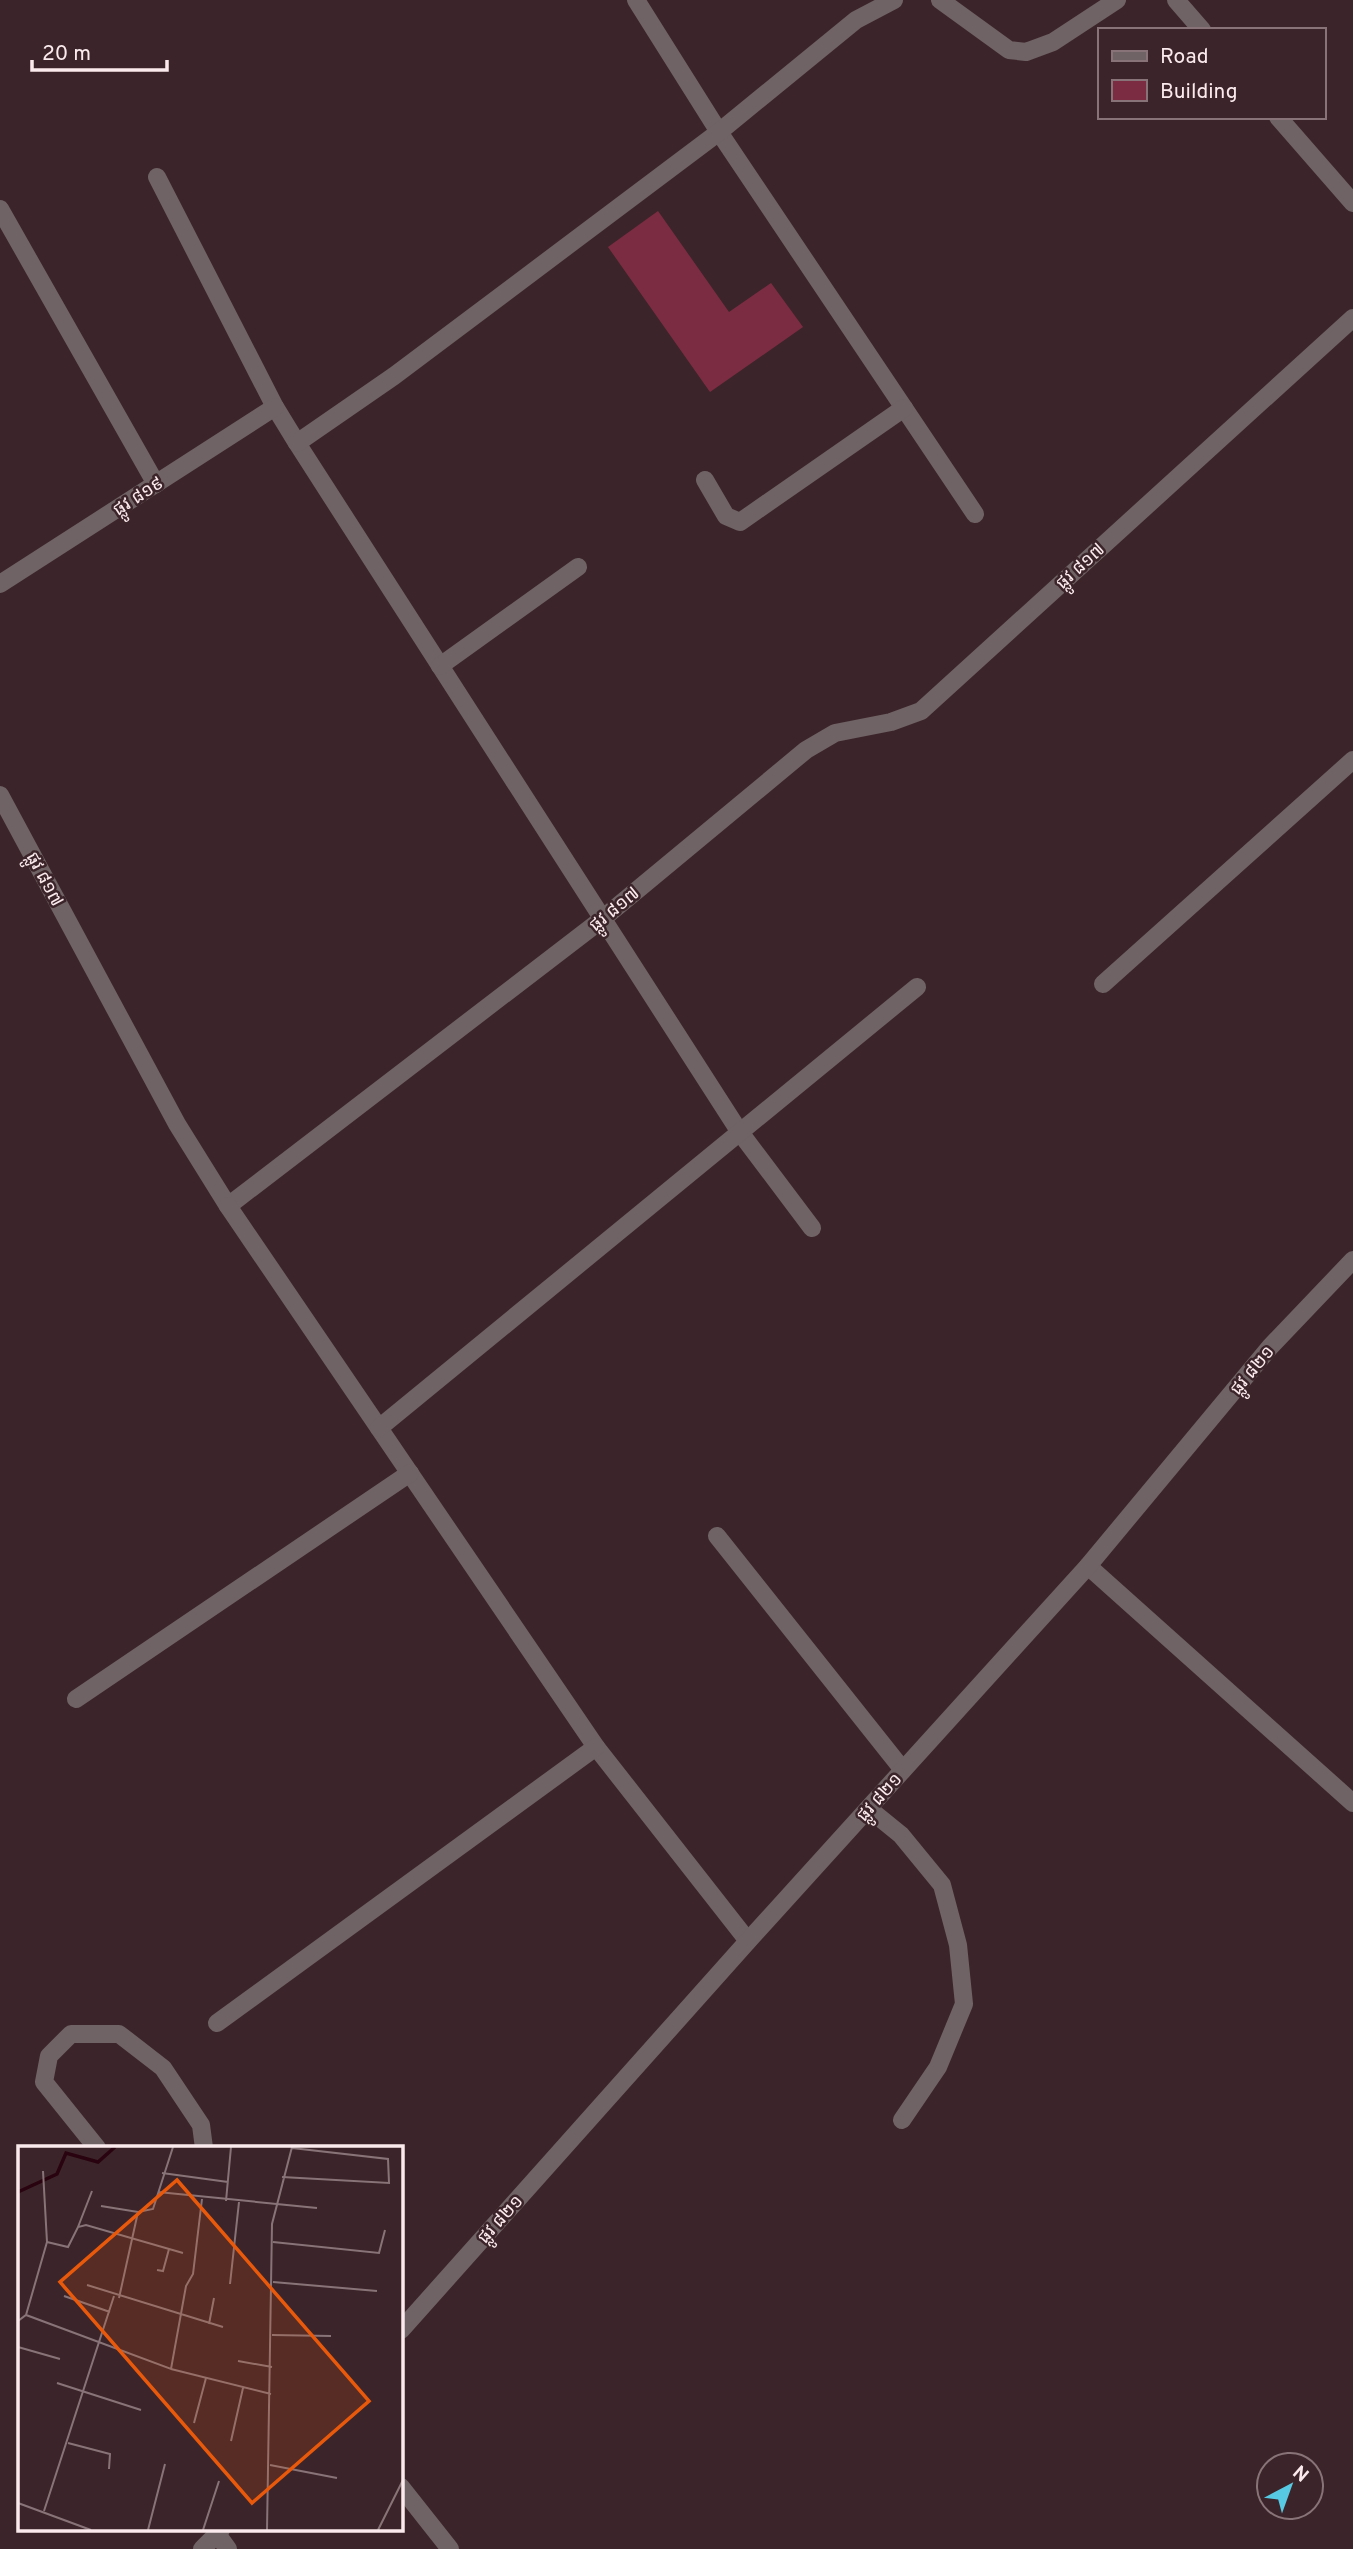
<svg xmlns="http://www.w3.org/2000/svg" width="1353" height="2549" font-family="Overpass,'Noto Sans Khmer',sans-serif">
<rect width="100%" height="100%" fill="#3c252a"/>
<!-- building -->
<path fill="#7b2c43" d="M658,211L729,312L771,283L803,327L710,392L608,247Z"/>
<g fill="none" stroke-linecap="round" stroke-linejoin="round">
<!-- minor -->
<g stroke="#6f6365" stroke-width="18">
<path d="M636,0L719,132L975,514"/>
<path d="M940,0L1009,50L1026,52L1053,42L1117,0"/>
<path d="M1176,0L1202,30"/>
<path d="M1278,117L1353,203"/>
<path d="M157,177L275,407L297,443L739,1131L812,1228"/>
<path d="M0,209L156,484"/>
<path d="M297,443L394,376L719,132L856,20L894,0"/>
<path d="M705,480L726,516L740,522L904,408"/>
<path d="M0,584L275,407"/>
<path d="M440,666L578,567"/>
<path d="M0,795L177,1124L228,1206L601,920L806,750L835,733L891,722L921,711L1353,318"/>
<path d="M1103,984L1353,760"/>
<path d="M228,1206L596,1747L748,1941"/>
<path d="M379,1428L917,987"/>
<path d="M717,1536L903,1770"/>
<path d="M1088,1566L1353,1803"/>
<path d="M76,1699L410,1473"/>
<path d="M869,1809L901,1835L942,1885L958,1945L964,2004L938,2067L902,2120"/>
<path d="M217,2023L596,1747"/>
<path d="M97,2148L44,2082L49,2056L71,2034H119L163,2068L201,2125L204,2148"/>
<path d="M401,2330L748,1941L1088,1566L1270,1347L1353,1260"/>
<path d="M401,2487L450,2549"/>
<path d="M217,2534L228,2549"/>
<path d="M202,2549L221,2530"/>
</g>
</g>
<g text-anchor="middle" stroke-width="5" stroke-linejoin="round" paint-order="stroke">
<!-- street labels -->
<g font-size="18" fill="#faeaed" stroke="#3c252a">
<text transform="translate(138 496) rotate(-33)" y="6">ផ្លូវ ៨១៩</text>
<text transform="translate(1080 566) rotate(-42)" y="6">ផ្លូវ ៨១៧</text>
<text transform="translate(45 879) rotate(62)" y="6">ផ្លូវ ៨១៧</text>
<text transform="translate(614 909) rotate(-39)" y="6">ផ្លូវ ៨១៧</text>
<text transform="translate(1252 1370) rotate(-50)" y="6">ផ្លូវ ៨២១</text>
<text transform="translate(879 1797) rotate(-48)" y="6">ផ្លូវ ៨២១</text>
<text transform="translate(500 2219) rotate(-48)" y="6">ផ្លូវ ៨២១</text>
</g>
</g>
<!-- overview -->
<g transform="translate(18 2146)">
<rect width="385" height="385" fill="#3c252a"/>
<path fill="none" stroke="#29030f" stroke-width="3.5" d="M0,46L39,28L48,7L80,16L97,1"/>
<path fill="none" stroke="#887478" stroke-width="2" d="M144,27L210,36M264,31L371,37L370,13L274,2M140,46L299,62M208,55L213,1M83,60L120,66L135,63L155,1M60,81L74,45M29,96L50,101L60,81L68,79L165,107M255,96L361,107L367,84M139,124L145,125L151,103M255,136L359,145M212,138L221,56M69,139L205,181M46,150L92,166M101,152L120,66M8,169L29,96L25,25M0,175L8,169L153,223L168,140L175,128L184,53M191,178L196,152M254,189L313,190M0,201L42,213M220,215L254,221M153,223L253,248M39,237L123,264M176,277L188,232M213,295L225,242M50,297L92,308L91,323M252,319L319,332M0,357L73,384M26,365L96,150M130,384L147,318M185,384L201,335M249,384L254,78L274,1M360,384L385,334"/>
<path fill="#e8590c" fill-opacity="0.15" stroke="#e8590c" stroke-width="3.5" d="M159,34L351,255L234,357L42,136Z"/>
<rect width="385" height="385" fill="none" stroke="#faeaed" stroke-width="3.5"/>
</g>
<!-- legend -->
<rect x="1098" y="28" width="228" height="91" fill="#3c252a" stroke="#887478" stroke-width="2"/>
<rect x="1112" y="51" width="35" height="10" fill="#6f6365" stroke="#887478" stroke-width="2"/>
<text x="1160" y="63" font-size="21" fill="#faeaed">Road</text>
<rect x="1112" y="80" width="35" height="21" fill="#7b2c43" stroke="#887478" stroke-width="2"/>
<text x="1160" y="98" font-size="21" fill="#faeaed">Building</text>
<!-- north arrow -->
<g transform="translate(1290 2486) rotate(41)"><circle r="33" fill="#3c252a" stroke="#887478" stroke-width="2"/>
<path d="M0-5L12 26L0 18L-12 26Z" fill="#57c9e3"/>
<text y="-10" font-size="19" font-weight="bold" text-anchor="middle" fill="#faeaed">N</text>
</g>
<!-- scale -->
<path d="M32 60v10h135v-10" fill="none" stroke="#faeaed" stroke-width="3.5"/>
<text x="42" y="60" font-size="21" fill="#faeaed" stroke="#3c252a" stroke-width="5" paint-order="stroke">20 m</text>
</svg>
